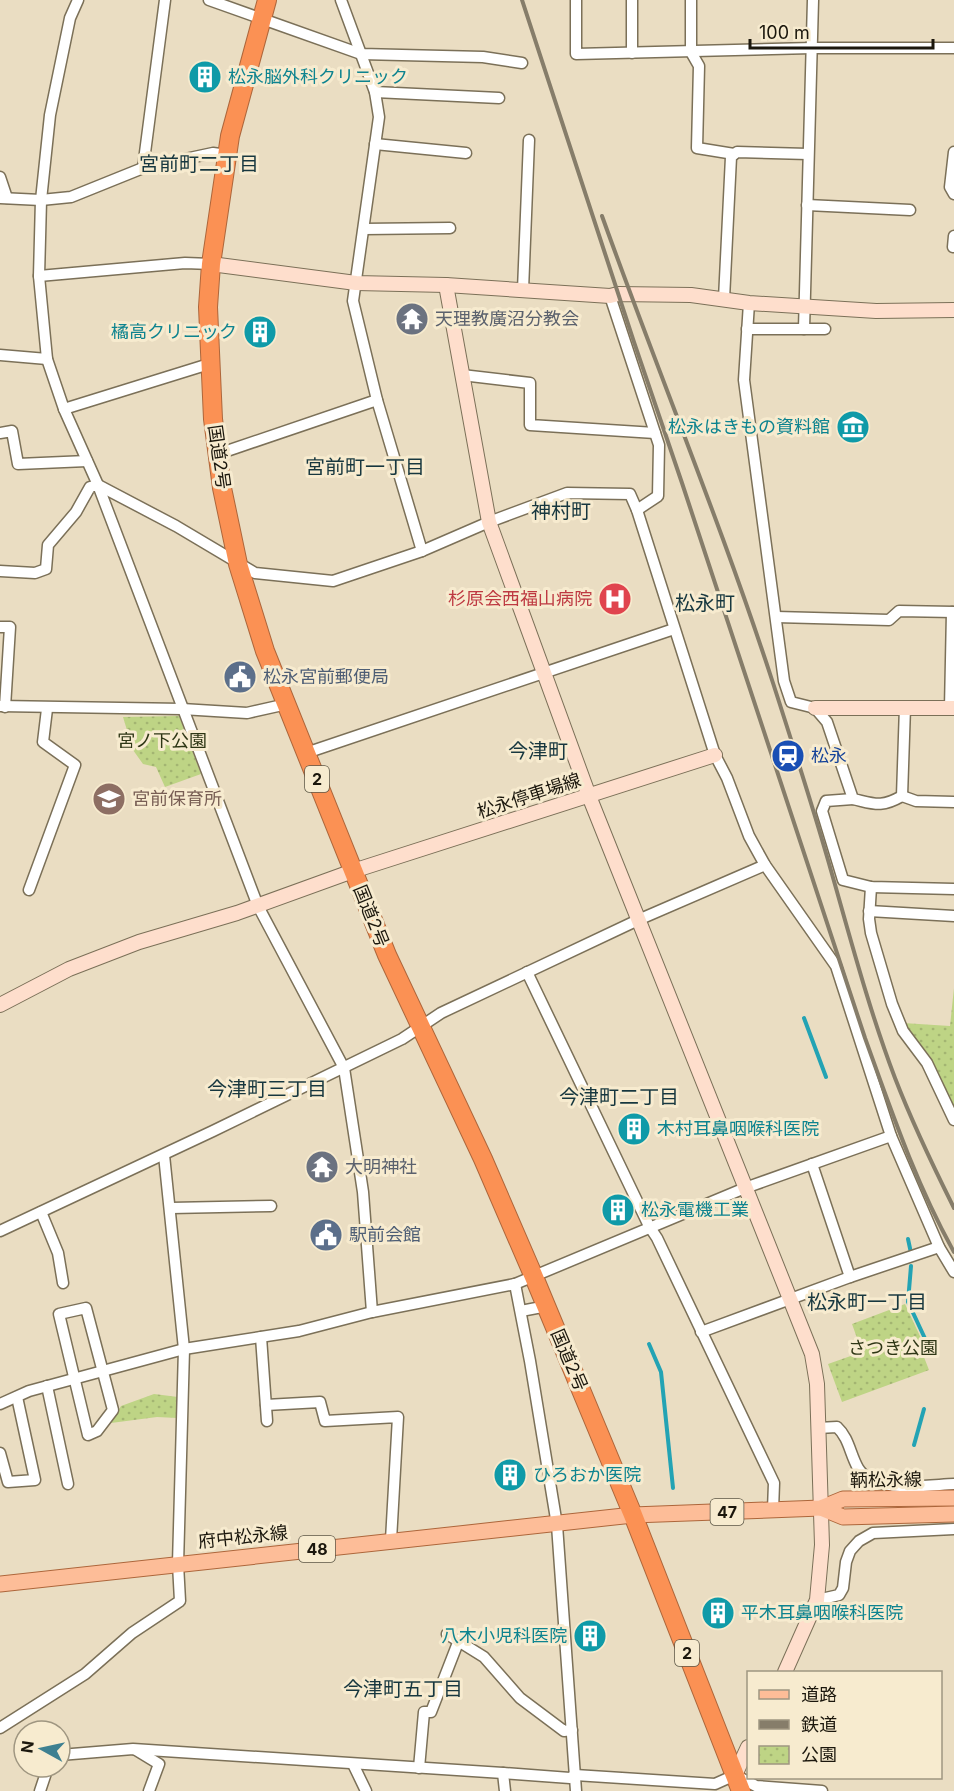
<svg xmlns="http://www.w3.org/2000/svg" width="954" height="1791" font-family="Inter,'Noto Sans JP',sans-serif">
<defs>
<pattern id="park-dots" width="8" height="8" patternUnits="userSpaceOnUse" patternTransform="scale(1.5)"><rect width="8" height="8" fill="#bed485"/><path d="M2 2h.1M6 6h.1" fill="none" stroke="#a3b572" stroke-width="1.8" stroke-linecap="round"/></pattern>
</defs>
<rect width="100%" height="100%" fill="#eaddc2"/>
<!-- park -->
<g fill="url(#park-dots)">
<path d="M179,716L201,774L165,787L156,767L143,764L133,750L123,717Z"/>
<path d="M954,988V1107L930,1056L903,1023L950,1026Z"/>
<path d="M905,1304L926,1349L922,1352L929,1370L842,1402L828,1364L862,1352L852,1324Z"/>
<path d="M154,1394L178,1397L177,1418L157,1417L111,1423L121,1406Z"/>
</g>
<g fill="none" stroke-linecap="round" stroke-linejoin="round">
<!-- stream -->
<g stroke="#23a3b4" stroke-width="4">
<path d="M804,1018L826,1077"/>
<path d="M908,1239L911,1253"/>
<path d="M911,1266L908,1302L928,1345"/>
<path d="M649,1344L661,1372L673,1488"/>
<path d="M914,1445L924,1409"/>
</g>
<defs>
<g id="street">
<path d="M78,0L70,18L50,115L41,200L39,276L47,359L64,409L98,485L258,906L344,1068L363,1192L372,1312"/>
<path d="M209,0L361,54L483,57L522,63"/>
<path d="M341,0L375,92L379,117L353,301L377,400L422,551"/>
<path d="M576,0V54L812,48H954"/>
<path d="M691,0V52L699,66L697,148L734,154"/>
<path d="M632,53V0"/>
<path d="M375,92L499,98"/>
<path d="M375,144L466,153"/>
<path d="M954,152L950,187L954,194"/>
<path d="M143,168L165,0"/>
<path d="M0,177L7,198"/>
<path d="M0,198L41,200L71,197L143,168L213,153L227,155"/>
<path d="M807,205L910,210"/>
<path d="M364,229L450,228"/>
<path d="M953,247L954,236"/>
<path d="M39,276L185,263L211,264"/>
<path d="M523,290L529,140"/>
<path d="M724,299L731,157L737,152L808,154"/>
<path d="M749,303L744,380L784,681L791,702L815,708L827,722L853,799C875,804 881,808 902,796L905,707"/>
<path d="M747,329H825"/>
<path d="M804,329L813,0"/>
<path d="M0,355L47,359"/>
<path d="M462,375L530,383V425L655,433"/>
<path d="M64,409L209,364"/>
<path d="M0,433L12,431L18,464L87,461"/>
<path d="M218,454L377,400"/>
<path d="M0,571L35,573L46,569L48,545L76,512L90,487L98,485L176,526L255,573L333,581L422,551L489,522L567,493L630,494L637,510"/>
<path d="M776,617L889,620L899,611L954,612"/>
<path d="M0,627H10L5,707"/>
<path d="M0,706L182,709L247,713L287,704"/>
<path d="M950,708L952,612"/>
<path d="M306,753L674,629"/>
<path d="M902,796L916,801L954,802"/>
<path d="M853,799L826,801L822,811L843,880L871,887L954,889"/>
<path d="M871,887L869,919L871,933L892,1004L903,1031L927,1063L954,1120"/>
<path d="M29,890L75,765L43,742L47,709"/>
<path d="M869,911L954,916"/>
<path d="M527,972L649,1226L657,1238L774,1483L773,1510"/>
<path d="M891,1136L939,1247L954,1272"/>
<path d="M812,1164L850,1277"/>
<path d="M171,1208L271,1206"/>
<path d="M41,1212L58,1253L63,1283"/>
<path d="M0,1231L213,1131L402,1039L441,1013L638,920L765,865"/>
<path d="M515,1284L530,1361L557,1525L576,1791"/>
<path d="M86,1308L113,1410L97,1431L88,1435L59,1314Z"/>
<path d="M521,1311L547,1306"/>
<path d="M701,1332L850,1277L939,1247"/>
<path d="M261,1337L267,1421"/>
<path d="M47,1386L68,1484"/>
<path d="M0,1404L29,1391L184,1349L299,1331L372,1312L515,1284L745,1188L891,1136L836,966L765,865L749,836L727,778L715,755L637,510L658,496L659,445L610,296"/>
<path d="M266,1405L320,1402L325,1421L398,1417L391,1540"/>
<path d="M818,1428L837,1427C849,1438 850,1454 858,1468C873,1494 927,1485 954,1484"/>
<path d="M0,1453L8,1482L35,1480L17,1397"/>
<path d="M817,1600L839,1595L843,1588L846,1562L850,1551L859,1541L873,1533L954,1529"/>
<path d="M447,1634L484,1657L520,1698L564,1731L572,1730"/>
<path d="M0,1728L85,1674L132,1633L180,1601L178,1564L184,1349L164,1155"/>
<path d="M136,1750L159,1764L149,1791"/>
<path d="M60,1755L133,1749L503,1773L505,1791"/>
<path d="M353,1764L366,1791"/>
<path d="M419,1768L424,1712H431L459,1640"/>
<path d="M503,1773L570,1778L575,1775L715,1784L735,1775L756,1786L822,1791"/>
<path d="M40,1791L48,1767"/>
</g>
<g id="secondary">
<path d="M211,264L356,283L446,285L610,296L618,294L691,295L749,303L876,311L954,310"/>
<path d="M446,285L489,522L589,796L812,1354L817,1384L822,1545L817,1600L785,1672"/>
<path d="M815,708H954"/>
<path d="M0,1005L69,969L139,942L237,913L353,871L715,755"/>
<path d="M735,1775L748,1747"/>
</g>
<g id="primary">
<path d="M821,1508L843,1517L954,1514"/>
<path d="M0,1584L633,1515L821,1508L843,1499L954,1498"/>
</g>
<path id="highway" d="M267,0L230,136L211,264L208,307L213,419L222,488L238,564L265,651L387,955L483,1159L534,1277L633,1515L741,1791"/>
</defs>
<!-- street casing -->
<use href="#street" stroke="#7b7058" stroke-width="13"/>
<!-- secondary casing -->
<use href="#secondary" stroke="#7b7058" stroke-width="16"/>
<!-- primary casing -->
<use href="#primary" stroke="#ad663b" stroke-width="17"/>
<!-- highway casing -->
<use href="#highway" stroke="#ad663b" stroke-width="20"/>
<!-- street -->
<use href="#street" stroke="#fff" stroke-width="10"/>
<!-- secondary -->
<use href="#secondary" stroke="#fedecc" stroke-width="14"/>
<!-- primary -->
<use href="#primary" stroke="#fdbd98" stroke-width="15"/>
<!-- highway -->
<use href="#highway" stroke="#fb9154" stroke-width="18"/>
<!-- rail -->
<g stroke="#867d6a" stroke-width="4">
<path d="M522,0L634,342L682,483L865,1038C891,1110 916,1184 954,1252"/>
<path d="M602,216C658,372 722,526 773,683C792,742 811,801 828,860C849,933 868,1007 895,1078C912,1122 933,1166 954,1208"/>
</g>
</g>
<!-- icons -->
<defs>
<symbol id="building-disc" viewBox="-11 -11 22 22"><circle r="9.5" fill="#0f9aa8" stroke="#f7ebcf"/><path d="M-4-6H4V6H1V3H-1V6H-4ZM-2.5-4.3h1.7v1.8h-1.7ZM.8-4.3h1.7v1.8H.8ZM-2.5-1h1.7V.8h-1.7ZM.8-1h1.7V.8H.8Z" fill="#fff"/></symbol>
<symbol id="temple-disc" viewBox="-11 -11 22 22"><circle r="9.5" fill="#6b7280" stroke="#f7ebcf"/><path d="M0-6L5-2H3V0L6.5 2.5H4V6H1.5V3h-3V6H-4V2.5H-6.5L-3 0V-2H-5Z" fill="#fff"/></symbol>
<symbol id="museum-disc" viewBox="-11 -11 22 22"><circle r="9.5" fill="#0f9aa8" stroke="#f7ebcf"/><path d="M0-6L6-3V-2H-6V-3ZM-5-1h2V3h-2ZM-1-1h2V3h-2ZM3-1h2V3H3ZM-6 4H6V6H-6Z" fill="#fff"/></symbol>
<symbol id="hospital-disc" viewBox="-11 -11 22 22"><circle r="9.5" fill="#e0444e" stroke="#f7ebcf"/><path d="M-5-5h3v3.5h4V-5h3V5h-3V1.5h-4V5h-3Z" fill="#fff"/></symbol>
<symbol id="civic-disc" viewBox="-11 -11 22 22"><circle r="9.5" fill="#5c6f8a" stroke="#f7ebcf"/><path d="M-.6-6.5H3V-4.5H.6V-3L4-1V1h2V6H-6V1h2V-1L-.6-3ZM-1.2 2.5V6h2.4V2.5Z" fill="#fff"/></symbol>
<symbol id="station-disc" viewBox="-11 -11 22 22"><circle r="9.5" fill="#1a4fb4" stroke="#f7ebcf"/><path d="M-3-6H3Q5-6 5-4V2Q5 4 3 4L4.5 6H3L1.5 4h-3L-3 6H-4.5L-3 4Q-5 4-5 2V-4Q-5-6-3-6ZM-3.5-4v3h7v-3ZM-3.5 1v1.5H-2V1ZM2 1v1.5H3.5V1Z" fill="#fff"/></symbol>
<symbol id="school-disc" viewBox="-11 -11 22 22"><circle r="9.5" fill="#8d6e63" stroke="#f7ebcf"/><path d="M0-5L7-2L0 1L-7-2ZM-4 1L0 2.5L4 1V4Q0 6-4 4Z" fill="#fff"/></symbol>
</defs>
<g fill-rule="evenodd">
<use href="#building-disc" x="186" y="58" width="38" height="38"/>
<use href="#temple-disc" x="393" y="300" width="38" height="38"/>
<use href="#building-disc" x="241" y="313" width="38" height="38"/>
<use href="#museum-disc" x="834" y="408" width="38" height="38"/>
<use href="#hospital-disc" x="596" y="580" width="38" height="38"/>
<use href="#civic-disc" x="221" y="658" width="38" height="38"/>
<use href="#station-disc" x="769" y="737" width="38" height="38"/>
<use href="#school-disc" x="90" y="780" width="38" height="38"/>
<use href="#building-disc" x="615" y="1110" width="38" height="38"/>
<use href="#temple-disc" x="303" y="1148" width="38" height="38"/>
<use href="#building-disc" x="599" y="1191" width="38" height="38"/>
<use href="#civic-disc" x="307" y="1216" width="38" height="38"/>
<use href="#building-disc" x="491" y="1456" width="38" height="38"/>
<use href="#building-disc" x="699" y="1594" width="38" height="38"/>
<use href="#building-disc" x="571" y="1617" width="38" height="38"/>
</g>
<g text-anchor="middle" stroke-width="6" stroke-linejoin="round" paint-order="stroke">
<!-- shield labels -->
<g fill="#f7ebcf" stroke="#5d5747" stroke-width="1.5">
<rect x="305" y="766" width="24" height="26" rx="4.5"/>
<rect x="710.5" y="1499" width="33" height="26" rx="4.5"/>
<rect x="299" y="1536" width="36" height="26" rx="4.5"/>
<rect x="675" y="1640" width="24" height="26" rx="4.5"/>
</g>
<g font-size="16" font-weight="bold" fill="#1b170d">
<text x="317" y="785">2</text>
<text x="727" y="1518">47</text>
<text x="317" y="1555">48</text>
<text x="687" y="1659">2</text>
</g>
<!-- culture labels -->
<g font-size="18" fill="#0d838f" stroke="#f7ebcf" text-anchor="start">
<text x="228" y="83">松永脳外科クリニック</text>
<text x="237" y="338" text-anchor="end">橘高クリニック</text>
<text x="830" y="433" text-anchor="end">松永はきもの資料館</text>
<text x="657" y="1135">木村耳鼻咽喉科医院</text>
<text x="641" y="1216">松永電機工業</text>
<text x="533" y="1481">ひろおか医院</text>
<text x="741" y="1619">平木耳鼻咽喉科医院</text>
<text x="567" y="1642" text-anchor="end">八木小児科医院</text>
</g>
<!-- worship labels -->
<g font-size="18" fill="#5b616d" stroke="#f7ebcf" text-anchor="start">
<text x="435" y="325">天理教廣沼分教会</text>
<text x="345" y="1173">大明神社</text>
</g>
<!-- street labels -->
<g font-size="18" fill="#1b170d" stroke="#f7ebcf">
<text transform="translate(219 457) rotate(82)" y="6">国道2号</text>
<text transform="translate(529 796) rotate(-18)" y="6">松永停車場線</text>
<text transform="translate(371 916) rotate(68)" y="6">国道2号</text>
<text transform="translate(569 1360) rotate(67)" y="6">国道2号</text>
<text transform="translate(886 1480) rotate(-1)" y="6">鞆松永線</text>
<text transform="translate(243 1537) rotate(-6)" y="6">府中松永線</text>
</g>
<!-- health labels -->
<g font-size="18" fill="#be3a42" stroke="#f7ebcf" text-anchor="end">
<text x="592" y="605">杉原会西福山病院</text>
</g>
<!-- service labels -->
<g font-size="18" fill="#4e5e75" stroke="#f7ebcf" text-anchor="start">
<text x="263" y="683">松永宮前郵便局</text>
<text x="349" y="1241">駅前会館</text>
</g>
<!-- park labels -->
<g font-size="18" fill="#2e3615" stroke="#f7ebcf">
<text x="162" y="747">宮ノ下公園</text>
<text x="893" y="1354">さつき公園</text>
</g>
<!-- transit labels -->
<g font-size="18" fill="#164399" stroke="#f7ebcf" text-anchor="start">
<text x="811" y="762">松永</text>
</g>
<!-- education labels -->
<g font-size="18" fill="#785e54" stroke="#f7ebcf" text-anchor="start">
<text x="132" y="805">宮前保育所</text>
</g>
<!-- neighbourhood labels -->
<g font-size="20" fill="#17373f" stroke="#f7ebcf">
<text x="199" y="171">宮前町二丁目</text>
<text x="365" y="474">宮前町一丁目</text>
<text x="561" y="518">神村町</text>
<text x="705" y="610">松永町</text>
<text x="538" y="758">今津町</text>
<text x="267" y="1096">今津町三丁目</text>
<text x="619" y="1104">今津町二丁目</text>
<text x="867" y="1309">松永町一丁目</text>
<text x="403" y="1696">今津町五丁目</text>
</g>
</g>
<!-- legend -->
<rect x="747" y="1671" width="195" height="108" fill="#f7ebcf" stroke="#9f9681" stroke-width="1.5"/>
<rect x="759" y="1690" width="30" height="9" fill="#fdbd98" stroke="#9f9681" stroke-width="1.5"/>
<text x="801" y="1701" font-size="18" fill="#1b170d">道路</text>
<rect x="759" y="1720" width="30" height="9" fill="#867d6a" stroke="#9f9681" stroke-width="1.5"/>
<text x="801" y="1731" font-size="18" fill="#1b170d">鉄道</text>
<rect x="759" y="1746" width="30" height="18" fill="url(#park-dots)" stroke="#9f9681" stroke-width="1.5"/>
<text x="801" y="1761" font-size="18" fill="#1b170d">公園</text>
<!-- north arrow -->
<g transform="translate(42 1749) rotate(278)"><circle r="28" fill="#f7ebcf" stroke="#9f9681" stroke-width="1.5"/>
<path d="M0-4.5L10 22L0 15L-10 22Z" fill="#3e8091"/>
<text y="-9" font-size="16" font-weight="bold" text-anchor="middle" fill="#1b170d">N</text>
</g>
<!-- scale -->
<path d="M750 39v9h183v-9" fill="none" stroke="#1b170d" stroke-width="3"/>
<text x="759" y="39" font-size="18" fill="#1b170d" stroke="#f7ebcf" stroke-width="4.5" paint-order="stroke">100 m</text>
</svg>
